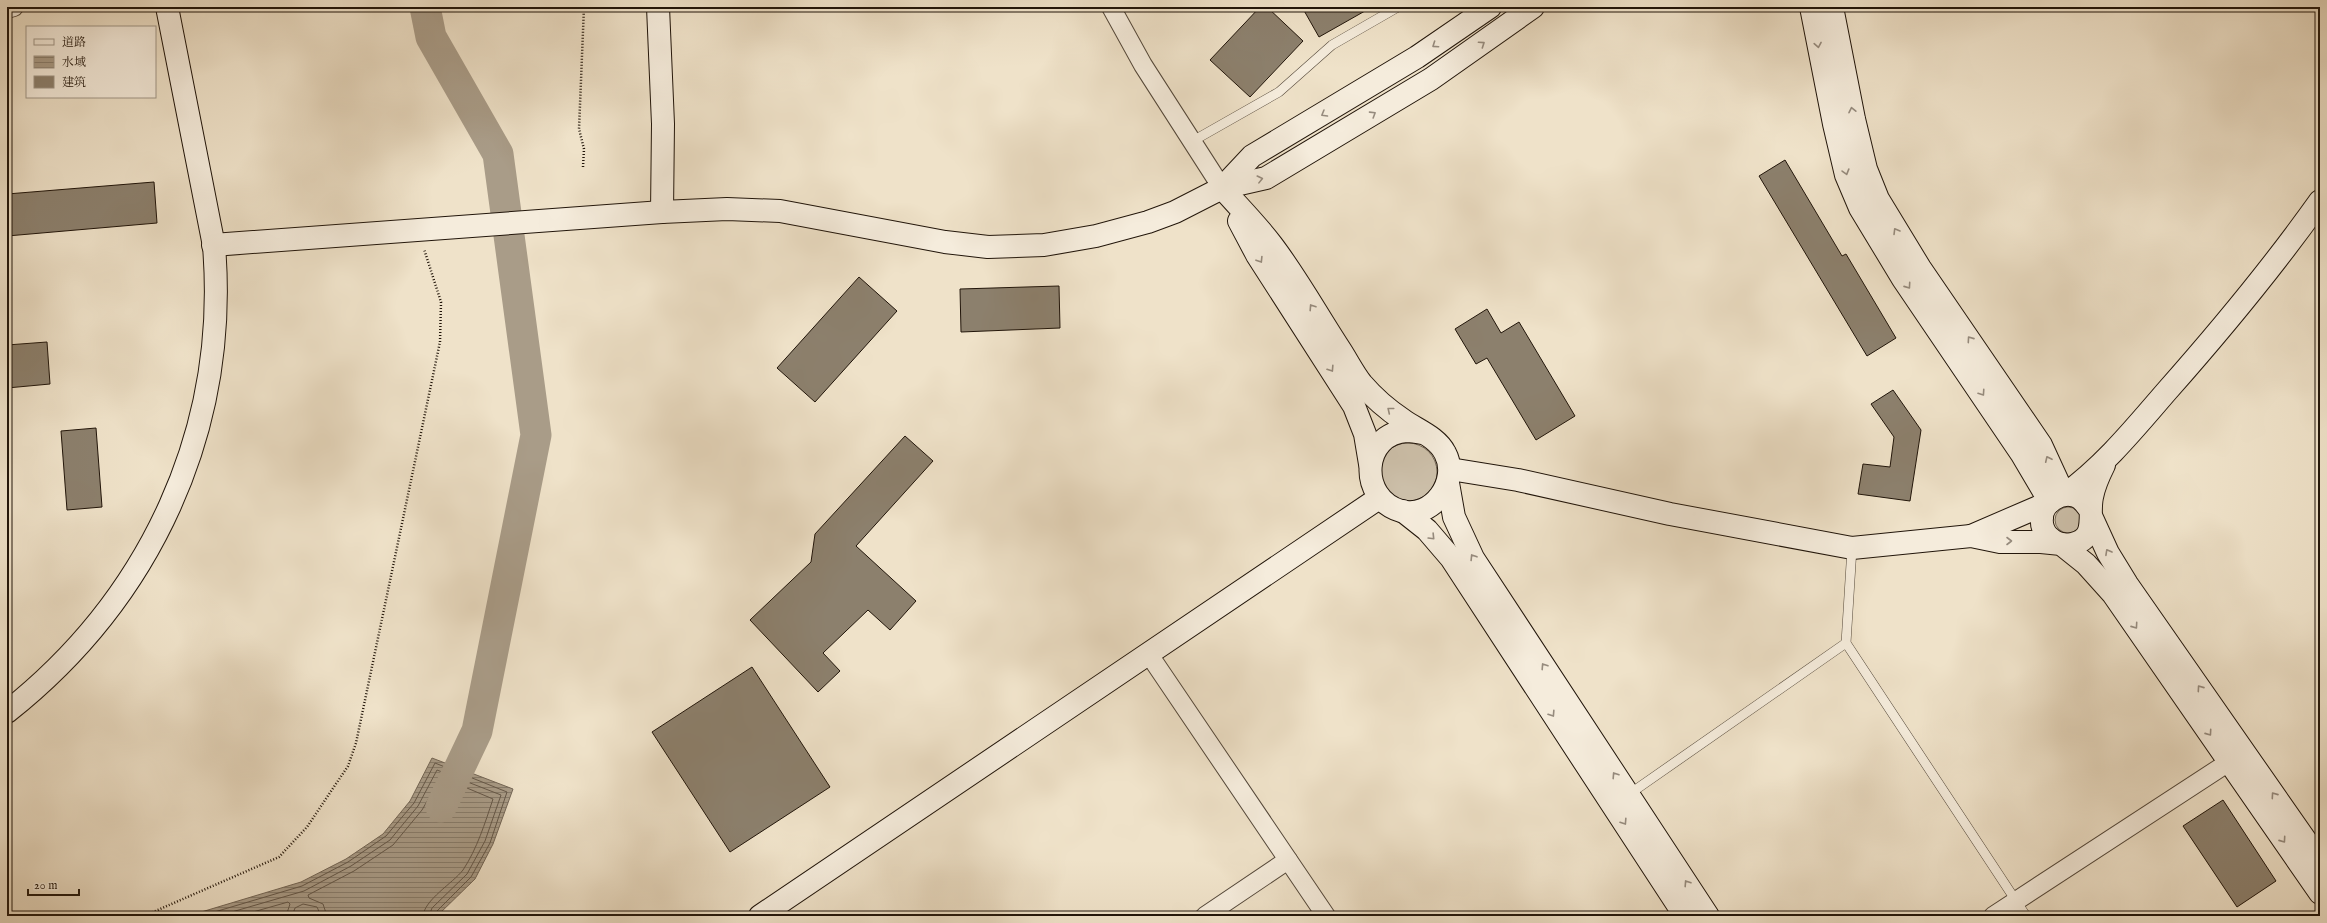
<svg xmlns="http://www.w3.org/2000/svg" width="2327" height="923" font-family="'IM FELL English','Noto Serif SC',serif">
<defs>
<pattern id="water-rules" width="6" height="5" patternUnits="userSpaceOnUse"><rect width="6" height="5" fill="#a99c88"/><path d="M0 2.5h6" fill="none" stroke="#897e6d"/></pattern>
</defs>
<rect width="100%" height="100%" fill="#efe2c9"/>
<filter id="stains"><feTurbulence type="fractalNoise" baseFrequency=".005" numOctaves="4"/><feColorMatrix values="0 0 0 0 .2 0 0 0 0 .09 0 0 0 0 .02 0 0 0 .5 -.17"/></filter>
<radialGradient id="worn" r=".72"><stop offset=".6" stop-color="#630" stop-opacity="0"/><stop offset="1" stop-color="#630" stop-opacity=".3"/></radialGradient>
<!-- green -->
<g fill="#ccbfa9" stroke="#766a5a">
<circle cx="1408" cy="472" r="29"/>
<circle cx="2068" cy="520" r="13"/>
</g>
<!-- water -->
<path fill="url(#water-rules)" stroke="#736656" d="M432,758L513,789L493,844L475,879L437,916H323L304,913L297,916H188L301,882L346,859L383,834L410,801Z"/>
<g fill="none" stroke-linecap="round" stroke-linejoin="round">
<!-- shore -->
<g stroke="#655849" stroke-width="1">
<path d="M201,916L302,886L348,862L386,836L414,803L435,763L507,792L490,843L471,877L436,912L435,916"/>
<path d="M218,916L304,891L351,866L390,840L418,806L437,770L501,795L485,841L467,874L432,908L429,916"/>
<path d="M239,916L288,902L290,904L286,916"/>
<path d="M292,916L295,908L303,904L317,907L321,916"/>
<path d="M327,916L323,904L309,898L308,895L354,871L393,845L422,810L441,777L493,799C485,823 477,849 463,870C453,883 424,900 423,916"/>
</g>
<!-- river -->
<path stroke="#a99c88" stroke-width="31" d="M425,7L431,37L498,154L536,435L477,731L441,807"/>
</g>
<!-- building -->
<g fill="#8c806d" stroke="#21150a">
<path d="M1260,7H1267L1303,41L1250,97L1210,60Z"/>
<path d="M1302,7H1372L1319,37Z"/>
<path d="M1785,160L1842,256L1846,254L1896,338L1867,356L1759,176Z"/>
<path d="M154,182L157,223L7,236V194Z"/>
<path d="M859,277L897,311L815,402L777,368Z"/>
<path d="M1059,286L1060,328L961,332L960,289Z"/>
<path d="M1487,309L1501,333L1519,322L1575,416L1536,440L1487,358L1476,364L1455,329Z"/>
<path d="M47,342L50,384L7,388V345Z"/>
<path d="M1893,390L1921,430L1910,501L1858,494L1863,464L1890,467L1894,437L1871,404Z"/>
<path d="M96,428L102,507L67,510L61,431Z"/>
<path d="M905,436L933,461L856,546L916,601L890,630L868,610L823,653L840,671L818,692L750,620L811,562L815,534Z"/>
<path d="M752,667L830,787L730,852L652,732Z"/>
<path d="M2223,800L2276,881L2237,907L2183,826Z"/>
</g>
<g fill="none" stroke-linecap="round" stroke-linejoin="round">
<defs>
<g id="lane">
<path d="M1191,142L1279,92L1332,45L1398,7"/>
<path d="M1852,548L1846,643L2026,916"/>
<path d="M1628,795L1846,643"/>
</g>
<g id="street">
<path d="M1111,7L1143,65L1222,188"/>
<path d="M7,9L14,7"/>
<path d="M1148,653L1326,916"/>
<path d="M1205,916L1288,860"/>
<path d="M1993,916L2229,762"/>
</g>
<g id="secondary">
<path d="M658,7L663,124L662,212"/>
<path d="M1811,7L1834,124L1846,175L1860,208L1903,279L2021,453L2050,502L1971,536"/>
<path d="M1832,7L1854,119L1866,169L1878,199L1920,268L2041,445L2064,495C2104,466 2134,429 2166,392C2220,331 2273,267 2320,201"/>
<path d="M1222,188C1239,207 1257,225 1272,245C1297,278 1318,316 1341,351C1348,362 1354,374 1362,384C1374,398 1388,410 1403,420C1417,430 1437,437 1445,453C1460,481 1432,520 1401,511C1357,498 1362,433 1407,431C1412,431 1417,432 1422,433"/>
<path d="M1222,188L1252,156L1417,57L1490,7"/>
<path d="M1239,221L1257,255L1354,406L1365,434L1370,464"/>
<path d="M213,245L662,212L727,209L780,211L945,242L988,247L1044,245L1096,236L1148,222L1175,212L1222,188L1266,178L1431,79L1533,7"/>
<path d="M1450,469L1518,480L1670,514L1852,548L1971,536L2000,542H2041L2061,544L2086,564L2113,594L2320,893"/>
<path d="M1448,483L1454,517L1473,558L1708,916"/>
<path d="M2090,510C2086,504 2082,498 2075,496C2061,491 2042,503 2042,518C2041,525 2044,533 2049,537C2055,543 2063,546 2072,544C2098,539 2088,515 2092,497C2094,486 2099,475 2104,465"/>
<path d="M1403,511L1427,530L1451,558L1685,916"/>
<path d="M2092,518L2108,553L2127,584L2320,861"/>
<path d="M7,712C151,598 229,430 214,246L167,7"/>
<path d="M760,916L1379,498"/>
</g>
</defs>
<!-- lane casing -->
<use href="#lane" stroke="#54483a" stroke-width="10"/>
<!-- street casing -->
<use href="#street" stroke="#54483a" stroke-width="20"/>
<!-- secondary casing -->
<use href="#secondary" stroke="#21150a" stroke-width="24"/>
<!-- path -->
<g stroke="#21150a" stroke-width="2.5" stroke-dasharray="1 2" stroke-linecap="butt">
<path d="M583,167L584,149L579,129L584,7"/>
<path d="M144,916L279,857L307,827L348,766L356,743L440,342L441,302L424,249"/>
</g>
<!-- lane -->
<use href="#lane" stroke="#f5ecdc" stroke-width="9"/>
<!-- street -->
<use href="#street" stroke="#f5ecdc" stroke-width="18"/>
<!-- secondary -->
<use href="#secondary" stroke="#f5ecdc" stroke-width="22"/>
</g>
<!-- one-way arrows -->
<defs><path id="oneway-chevron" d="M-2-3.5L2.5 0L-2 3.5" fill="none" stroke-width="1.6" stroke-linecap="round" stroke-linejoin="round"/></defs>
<g stroke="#968b7e">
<use href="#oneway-chevron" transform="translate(1482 44) rotate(-34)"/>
<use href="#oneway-chevron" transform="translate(1435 45) rotate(146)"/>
<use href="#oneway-chevron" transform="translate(1818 45) rotate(80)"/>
<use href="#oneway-chevron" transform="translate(1852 110) rotate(-102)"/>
<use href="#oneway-chevron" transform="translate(1324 114) rotate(150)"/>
<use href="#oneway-chevron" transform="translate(1373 114) rotate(-32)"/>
<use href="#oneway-chevron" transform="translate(1846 172) rotate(74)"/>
<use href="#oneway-chevron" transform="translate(1260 179) rotate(-14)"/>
<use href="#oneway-chevron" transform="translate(1896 231) rotate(-121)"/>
<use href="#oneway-chevron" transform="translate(1260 260) rotate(58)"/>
<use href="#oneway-chevron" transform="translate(1908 286) rotate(55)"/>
<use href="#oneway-chevron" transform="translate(1312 307) rotate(-123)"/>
<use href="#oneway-chevron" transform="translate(1970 339) rotate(-125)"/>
<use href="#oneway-chevron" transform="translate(1331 369) rotate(57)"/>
<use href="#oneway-chevron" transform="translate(1982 393) rotate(56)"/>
<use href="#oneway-chevron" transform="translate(1390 410) rotate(-141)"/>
<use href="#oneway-chevron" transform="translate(2048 459) rotate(-115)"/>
<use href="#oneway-chevron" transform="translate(1432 537) rotate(46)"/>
<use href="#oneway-chevron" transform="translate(2009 541)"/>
<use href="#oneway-chevron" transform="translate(2108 552) rotate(-119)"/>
<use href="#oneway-chevron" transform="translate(1473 557) rotate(-122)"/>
<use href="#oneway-chevron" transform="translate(2135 626) rotate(55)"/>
<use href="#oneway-chevron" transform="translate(1544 666) rotate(-123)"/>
<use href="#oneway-chevron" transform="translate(2200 688) rotate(-125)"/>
<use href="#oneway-chevron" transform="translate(1552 714) rotate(57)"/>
<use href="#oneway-chevron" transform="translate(2209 733) rotate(55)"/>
<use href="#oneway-chevron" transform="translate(1615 775) rotate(-123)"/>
<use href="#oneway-chevron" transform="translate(2274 795) rotate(-125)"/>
<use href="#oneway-chevron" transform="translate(1624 822) rotate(57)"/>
<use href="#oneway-chevron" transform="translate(2283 840) rotate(55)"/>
<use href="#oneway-chevron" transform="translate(1687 883) rotate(-123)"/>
</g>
<!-- margin -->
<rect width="2327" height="923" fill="none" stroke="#efe2c9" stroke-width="24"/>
<rect x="8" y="8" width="2311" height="907" fill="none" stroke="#21150a" stroke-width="2"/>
<rect x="12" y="12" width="2303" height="899" fill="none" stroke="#21150a"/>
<!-- legend -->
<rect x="26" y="26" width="130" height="72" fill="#f5ecdc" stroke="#a09688"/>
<rect x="34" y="39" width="20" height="6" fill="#f5ecdc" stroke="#a09688"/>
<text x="62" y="46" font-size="12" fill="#21150a">道路</text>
<rect x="34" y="56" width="20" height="12" fill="url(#water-rules)" stroke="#a09688"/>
<text x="62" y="66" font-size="12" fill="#21150a">水域</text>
<rect x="34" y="76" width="20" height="12" fill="#8c806d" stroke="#a09688"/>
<text x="62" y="86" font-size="12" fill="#21150a">建筑</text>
<!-- scale -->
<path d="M28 889v6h51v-6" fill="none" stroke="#21150a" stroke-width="2"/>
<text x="34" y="889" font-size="12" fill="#21150a" stroke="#f5ecdc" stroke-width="3" paint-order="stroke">20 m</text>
<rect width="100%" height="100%" filter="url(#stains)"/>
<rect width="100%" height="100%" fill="url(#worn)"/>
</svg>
